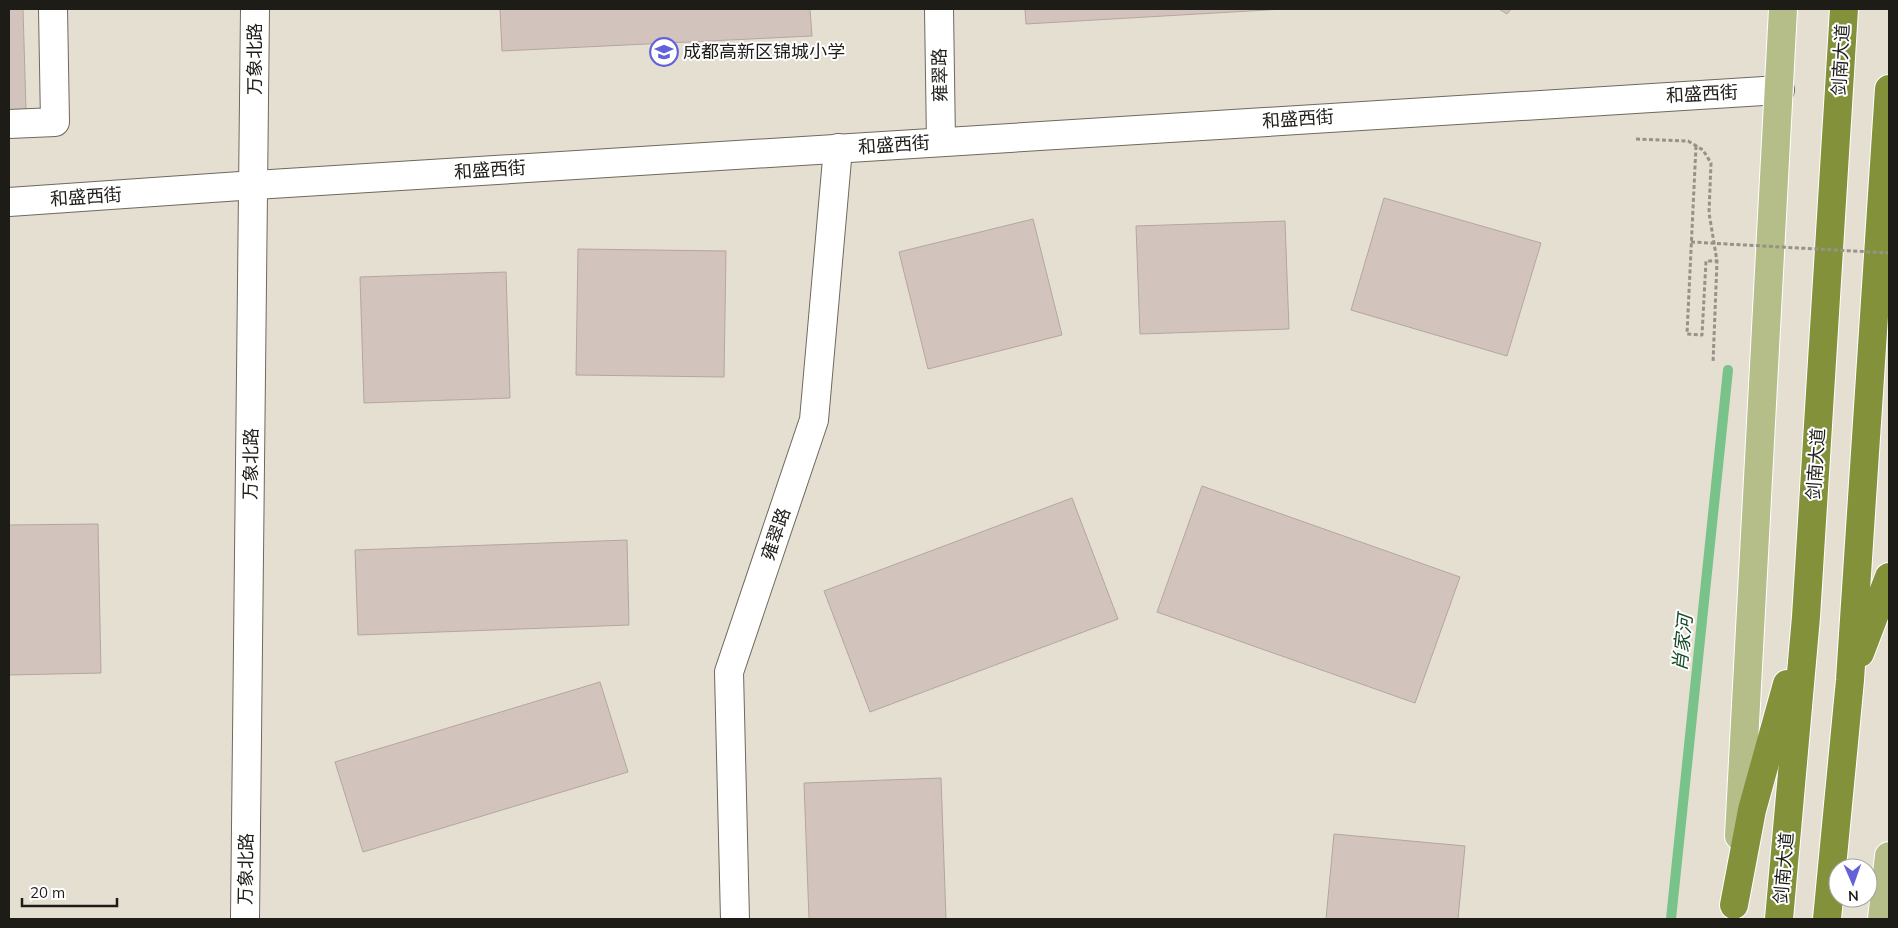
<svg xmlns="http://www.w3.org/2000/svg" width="1898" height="928" font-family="Mulish,'Noto Sans SC',sans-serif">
<rect width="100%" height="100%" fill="#e5dfd1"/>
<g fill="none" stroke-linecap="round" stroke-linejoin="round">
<!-- stream -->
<path stroke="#79c289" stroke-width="10" d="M1671,919L1728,370"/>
</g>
<!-- building -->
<g fill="#d2c4bc" stroke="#b4a69f">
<path d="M9,9H23L26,111L9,112Z"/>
<path d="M500,9H810L812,36L502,51Z"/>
<path d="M1025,9H1284L1026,24Z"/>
<path d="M1499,9H1511L1507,14Z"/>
<path d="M1384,198L1541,243L1507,356L1351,310Z"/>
<path d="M1033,219L1062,335L928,369L899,252Z"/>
<path d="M1285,221L1289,329L1140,334L1136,226Z"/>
<path d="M578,249L726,251L724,377L576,375Z"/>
<path d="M506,272L510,398L364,403L360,277Z"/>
<path d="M1202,486L1460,577L1415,703L1157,612Z"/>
<path d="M1072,498L1118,619L870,712L824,591Z"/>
<path d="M98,524L101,673L9,675V525Z"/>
<path d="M627,540L629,625L358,635L355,550Z"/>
<path d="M600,682L628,772L363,852L335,762Z"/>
<path d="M941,778L946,919H809L804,783Z"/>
<path d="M1334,834L1465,846L1458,919H1326Z"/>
</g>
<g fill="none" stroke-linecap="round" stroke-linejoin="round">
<defs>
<g id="minor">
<path d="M939,9L941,142"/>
<path d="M9,124L55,122L53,9"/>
<path d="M9,202L255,185L1780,90"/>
<path d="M245,919L255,9"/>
<path d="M735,919L729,672L814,420L838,148"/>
</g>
<g id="major">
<path d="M1739,836L1783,9"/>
<path d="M1882,919L1889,856"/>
</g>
<g id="highway">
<path d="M1860,653L1889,577"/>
<path d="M1734,905L1752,810L1787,684"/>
<path d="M1779,919L1806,617L1844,9"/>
<path d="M1827,919L1850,680L1889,89"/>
</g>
</defs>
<!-- minor casing -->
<use href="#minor" stroke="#6f695d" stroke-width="30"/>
<!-- major casing -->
<use href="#major" stroke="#fff" stroke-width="30"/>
<!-- highway casing -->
<use href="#highway" stroke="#fff" stroke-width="30"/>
<!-- path -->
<g stroke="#979288" stroke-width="3" stroke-dasharray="4 2.5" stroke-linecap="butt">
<path d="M1636,139L1688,141L1703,150L1711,163L1709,213L1717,261L1713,363"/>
<path d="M1696,146L1687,334L1702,335L1706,261H1717"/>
</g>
<!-- minor -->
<use href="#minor" stroke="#fff" stroke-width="28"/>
<!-- major -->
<use href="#major" stroke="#b5bd89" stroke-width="28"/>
<!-- highway -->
<use href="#highway" stroke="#84913b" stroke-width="28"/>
<!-- path-bridge -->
<path stroke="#979288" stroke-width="3" stroke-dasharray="4 2.5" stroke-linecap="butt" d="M1691,242L1889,253"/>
</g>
<!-- icons -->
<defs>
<symbol id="school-ring" viewBox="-11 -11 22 22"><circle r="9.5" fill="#fff" stroke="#6261da" stroke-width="1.5"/><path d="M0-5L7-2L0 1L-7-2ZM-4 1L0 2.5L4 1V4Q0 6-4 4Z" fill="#6261da"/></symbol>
</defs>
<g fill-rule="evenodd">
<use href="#school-ring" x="648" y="36" width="32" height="32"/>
</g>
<g text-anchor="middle" stroke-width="4" stroke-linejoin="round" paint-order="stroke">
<!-- poi labels -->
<g font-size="18" fill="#1e1c17" stroke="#fff" text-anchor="start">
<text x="683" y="58">成都高新区锦城小学</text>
</g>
<!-- street labels -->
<g font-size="18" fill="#1e1c17" stroke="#fff">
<text transform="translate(255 59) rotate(-90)" y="6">万象北路</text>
<text transform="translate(1841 60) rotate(-87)" y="6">剑南大道</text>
<text transform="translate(940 75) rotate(-91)" y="6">雍翠路</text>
<text transform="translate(1702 94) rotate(-3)" y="6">和盛西街</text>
<text transform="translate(1298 119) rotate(-4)" y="6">和盛西街</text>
<text transform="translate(894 145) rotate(-4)" y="6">和盛西街</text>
<text transform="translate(490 170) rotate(-4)" y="6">和盛西街</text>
<text transform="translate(86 197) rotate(-4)" y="6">和盛西街</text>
<text transform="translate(251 464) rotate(-89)" y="6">万象北路</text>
<text transform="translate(1816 464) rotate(-86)" y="6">剑南大道</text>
<text transform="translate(776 534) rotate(-71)" y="6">雍翠路</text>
<text transform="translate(1784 868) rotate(-85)" y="6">剑南大道</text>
<text transform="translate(246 869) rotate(-89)" y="6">万象北路</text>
</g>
<!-- water labels -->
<g font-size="19" font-style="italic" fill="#164c27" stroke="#fff">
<text transform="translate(1682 643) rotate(-84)" y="7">肖家河</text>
</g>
</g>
<!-- border -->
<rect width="1898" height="928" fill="none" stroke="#1e1c17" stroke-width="20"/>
<!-- north arrow -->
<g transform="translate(1853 883) rotate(178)"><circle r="24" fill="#ffffff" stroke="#a5a4a2"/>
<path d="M0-4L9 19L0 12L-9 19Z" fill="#6261da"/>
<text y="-8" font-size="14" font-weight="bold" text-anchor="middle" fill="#1e1c17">N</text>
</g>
<!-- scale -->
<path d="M22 898v8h95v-8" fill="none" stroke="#1e1c17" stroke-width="2.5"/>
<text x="30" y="898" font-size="15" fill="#1e1c17" stroke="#ffffff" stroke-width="4" paint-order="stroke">20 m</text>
</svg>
